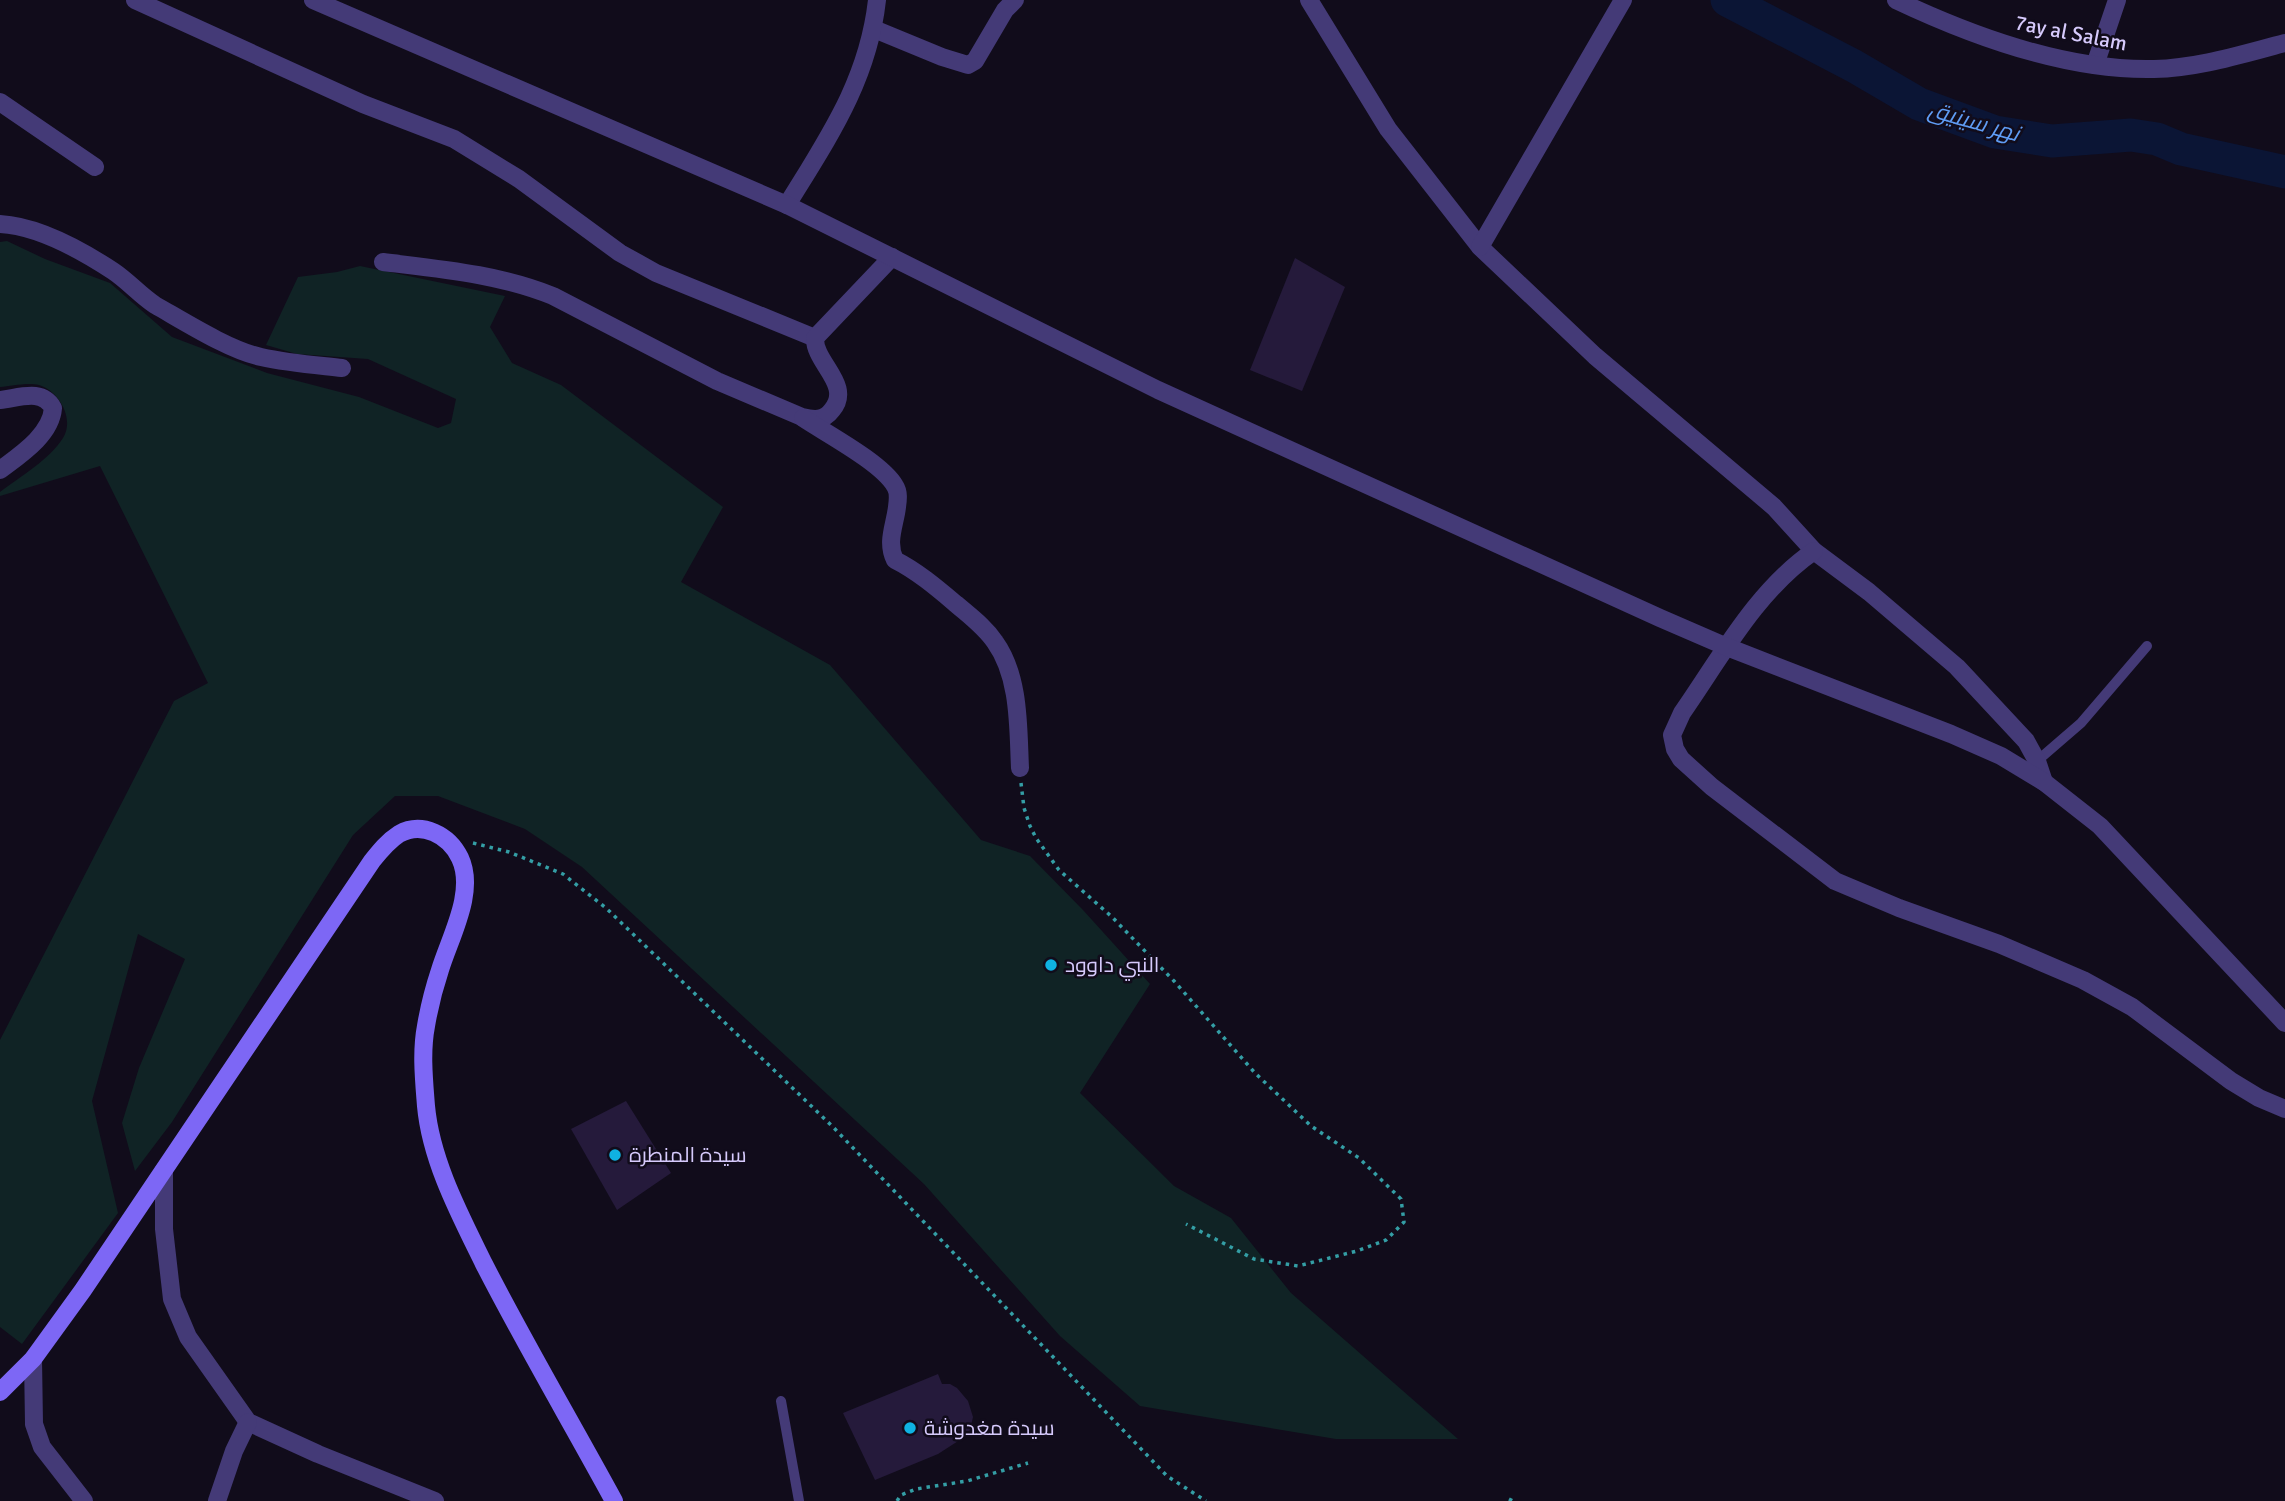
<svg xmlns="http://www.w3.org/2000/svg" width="2285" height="1501" font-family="Signika,Cairo,sans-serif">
<rect width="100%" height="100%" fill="#110c1b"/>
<!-- green -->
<path fill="#102325" d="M7,241L45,259L110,283L172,337L267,373L359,397L438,428L451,423L456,399L368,359L297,354L266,345L298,277L337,272L360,266L505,296L490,327L512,363L561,385L723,507L681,582L830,665L981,840L1030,856L1083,910L1150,984L1080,1093L1174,1186L1231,1218L1291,1293L1458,1439H1336L1140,1406L1060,1336L924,1184L582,867L525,829L438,796H395L353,835L172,1122L135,1171L122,1123L139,1068L185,959L138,934L92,1101L118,1213L22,1344L0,1327V1040L174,701L208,683L100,466L0,496V492C21,476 49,460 63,438C75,419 59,391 39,385C28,382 11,386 0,387V242Z"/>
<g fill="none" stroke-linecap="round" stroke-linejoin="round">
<!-- river -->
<path stroke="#0b1535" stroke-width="33" d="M1727,0L1854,66L1919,104L1995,132L2052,141L2131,135L2157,139L2181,149L2285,172"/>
</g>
<!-- building -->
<g fill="#251a3b">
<path d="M1295,258L1345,287L1302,391L1250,370Z"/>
<path d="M626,1101L671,1173L617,1210L571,1129Z"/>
<path d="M938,1374L942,1384H950L957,1388L968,1401L973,1417L969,1434L938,1454L875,1480L843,1413Z"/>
</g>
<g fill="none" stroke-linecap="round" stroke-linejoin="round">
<!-- path -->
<g stroke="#349ea5" stroke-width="3.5" stroke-dasharray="3.5 5" stroke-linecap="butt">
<path d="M1021,783L1024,808L1030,826L1036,838L1059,870L1112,917L1174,981L1255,1073L1311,1126L1359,1158L1401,1199L1404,1222L1386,1240L1357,1251L1298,1266L1254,1259L1186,1224"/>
<path d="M473,843L509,852L563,874L606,908L833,1127L1167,1476L1206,1501"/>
<path d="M1509,1499L1513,1501"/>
<path d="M897,1501L901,1495L916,1489L967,1481L1028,1463"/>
</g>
<!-- service -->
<g stroke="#443a77" stroke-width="10">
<path d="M2037,761L2081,723L2147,646"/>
<path d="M781,1401L799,1501"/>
</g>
<!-- minor -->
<g stroke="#443a77" stroke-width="18">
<path d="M135,0L363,104L454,139L519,179L620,253L656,273L815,338"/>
<path d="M1309,0L1388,129L1480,247L1595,356L1774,507L1814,551L1869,592L1957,667L2026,741L2037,761L2044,782"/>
<path d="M874,29L942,57L968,65L975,61L1005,10L1015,0"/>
<path d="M2095,65L2117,0"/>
<path d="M0,102L95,167"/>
<path d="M787,205C828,138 868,81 877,0"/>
<path d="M0,224C39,226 81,250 113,271C128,281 140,295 155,305C185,322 229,350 261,357C288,363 315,365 342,368"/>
<path d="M1480,247L1623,0"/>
<path d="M383,262C440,269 499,274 553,296L717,381L802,417C814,420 824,421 832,410C853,385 814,363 815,338L892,257"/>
<path d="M0,400C19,398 42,388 53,408C51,435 20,455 0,470"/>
<path d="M803,418C827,434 882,463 895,486C899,492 898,500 897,507C895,525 886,542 895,560C917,571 937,588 956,604C970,616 985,627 995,642C1020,677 1018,727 1020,768"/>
<path d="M1814,551C1757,590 1721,657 1682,713L1672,735L1675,749L1681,759L1712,787L1835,881L1899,908L1999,944L2083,980L2132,1007L2231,1081L2259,1098L2285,1109"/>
<path d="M164,1170V1229L172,1299L188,1337L248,1422L318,1454L435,1501"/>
<path d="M33,1359L34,1424L42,1447L84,1501"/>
<path d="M217,1501L234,1451L248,1422"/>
</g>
<!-- tertiary -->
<g stroke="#443a77" stroke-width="18">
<path d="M313,0L787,205L1158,390L1660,618L1727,647L1951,734L2001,756L2044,782L2100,826L2285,1023"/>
<path d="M1896,0C1972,36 2068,71 2154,69C2199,68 2242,54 2285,43"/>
</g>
<!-- secondary -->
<path stroke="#7d67f5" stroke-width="18" d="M0,1392L33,1359L83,1290L372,861C380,851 388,841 399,834C422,821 449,835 460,858C476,892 450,937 440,970C434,988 429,1008 426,1026C421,1052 424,1080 426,1106C431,1161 460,1215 484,1264C525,1344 571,1422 614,1501"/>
</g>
<!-- markers -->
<g fill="#0fb2e2" stroke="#110c1b" stroke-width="2.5">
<circle cx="1051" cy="965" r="7"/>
<circle cx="615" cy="1155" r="7"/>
<circle cx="910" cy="1428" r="7"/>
</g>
<g text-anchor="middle" stroke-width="5" stroke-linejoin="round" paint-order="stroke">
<!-- street labels -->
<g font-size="21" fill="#d6cafc" stroke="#110c1b">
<text transform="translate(2071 33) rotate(11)" y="7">7ay al Salam</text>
</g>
<!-- poi labels -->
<g font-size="21" fill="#d6cafc" stroke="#110c1b" text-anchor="start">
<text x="1065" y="972">النبي داوود</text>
<text x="629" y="1162">سيدة المنطرة</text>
<text x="924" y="1435">سيدة مغدوشة</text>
</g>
<!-- water labels -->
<g font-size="23" font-style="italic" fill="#5f9cf4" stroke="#110c1b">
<text transform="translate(1974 121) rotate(16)" y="8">نهر سينيق</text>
</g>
</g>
</svg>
